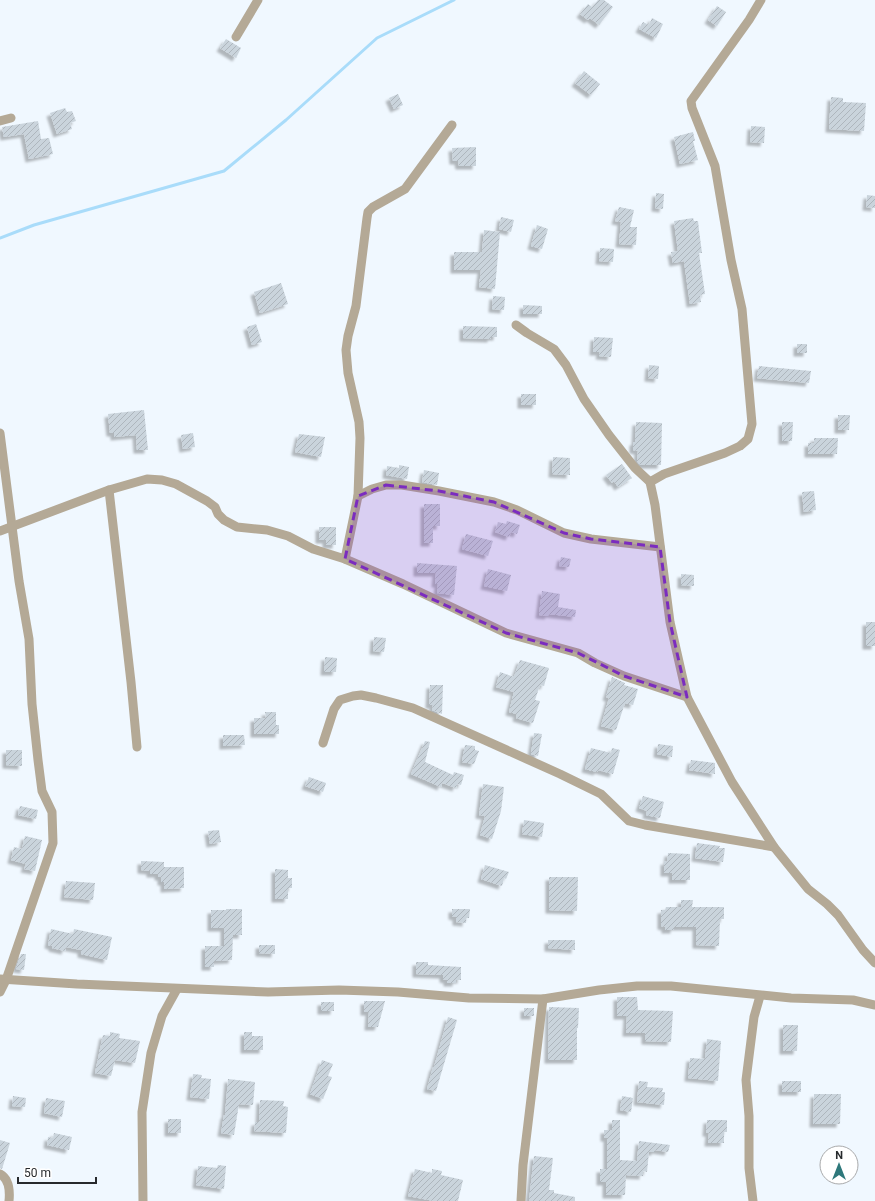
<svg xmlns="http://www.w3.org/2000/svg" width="875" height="1201" font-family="Roboto,sans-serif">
<defs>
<pattern id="building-hatch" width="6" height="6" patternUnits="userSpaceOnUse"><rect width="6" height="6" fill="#cad4dc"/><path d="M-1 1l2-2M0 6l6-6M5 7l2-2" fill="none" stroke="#aeb6bd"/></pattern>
<filter id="shadow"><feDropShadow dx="-3.5" dy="3.5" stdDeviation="1" flood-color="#0004"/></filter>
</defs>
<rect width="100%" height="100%" fill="#f0f8ff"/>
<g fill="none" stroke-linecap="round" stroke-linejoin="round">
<!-- stream -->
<path stroke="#a9dcfa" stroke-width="3" d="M0,238L34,225L224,171L286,120L377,38L454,0"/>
</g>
<!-- building -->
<g fill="url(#building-hatch)" filter="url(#shadow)">
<path d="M598,0H604L613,7L599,25L590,18L588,20L580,14L588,4L592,7Z"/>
<path d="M717,6L726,12L717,26L708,20Z"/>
<path d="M652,18L663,24L656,38L639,29L643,22L649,25Z"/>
<path d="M226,39L241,48L236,58L220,48Z"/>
<path d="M584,71L600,84L591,95L575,83Z"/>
<path d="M398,94L403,105L394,109L389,98Z"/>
<path d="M831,97L843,98V102L866,103L864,131L829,129Z"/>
<path d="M65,108L67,112L72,111L76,121L70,123L72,129L57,134L50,113Z"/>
<path d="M38,121L41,139L49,138L53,154L29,159L24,134L4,137L2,127Z"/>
<path d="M751,126L765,127L764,143L750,142Z"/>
<path d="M693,132L695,141H693L698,160L680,164L674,137Z"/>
<path d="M476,147V166H459L458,161H453L452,148Z"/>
<path d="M656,193L664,194L663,209L655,208Z"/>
<path d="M867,195L875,196V208L866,207Z"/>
<path d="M619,207L634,210L630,227H637L636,245L619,244L621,222L615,221Z"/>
<path d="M501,217L514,220L511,232L499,229Z"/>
<path d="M693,218L694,221H698L699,230L702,253H699L705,294L700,295L701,302L690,304L684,261L673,263L671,252L678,251L674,221Z"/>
<path d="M537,225L548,229L542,249L531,246Z"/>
<path d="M484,230L500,232L495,289L479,287L481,270H454V252H482Z"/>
<path d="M600,248L614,249L613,262L599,261Z"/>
<path d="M281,283L288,304L260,313L254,292Z"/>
<path d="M493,296L505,297L504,310L492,309Z"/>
<path d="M523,305L542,306V314H523Z"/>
<path d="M256,324L262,342L252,345L247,327Z"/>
<path d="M463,326L497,327V337H491V339L463,338Z"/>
<path d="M594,337L613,338L611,357L599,356L600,352H593Z"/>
<rect x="797" y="344" width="10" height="9"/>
<path d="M649,365L659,366L658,379L648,378Z"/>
<path d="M759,366L811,371L809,383L757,378Z"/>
<rect x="521" y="394" width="15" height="11"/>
<path d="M144,410L148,450H137L136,435L114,437V433H110L108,414Z"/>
<path d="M838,415H850L849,430H838Z"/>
<path d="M636,422L662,423L661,465H640L637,461L638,451L633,450V442H635Z"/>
<path d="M782,422H793L792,441H782Z"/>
<path d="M193,433L195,447L183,449L181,435Z"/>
<path d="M299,434L325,437L321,457L295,452Z"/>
<path d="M814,438H838L837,454H808V443H814Z"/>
<path d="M553,457L570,458V475L552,474Z"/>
<path d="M622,464L632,478L618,487L614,481L612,483L606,475Z"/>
<path d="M399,465L409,467L407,479L386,475L387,466L399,468Z"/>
<path d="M424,470L439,473L437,485L422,482Z"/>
<path d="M814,491L816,510L804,512L802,492Z"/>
<path d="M424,504H440V526H433V543H424Z"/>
<path d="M507,521L520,525L517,534L511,532L509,537L495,532L498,522L506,524Z"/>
<path d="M319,527H336V545H326V540H319Z"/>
<path d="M466,534L493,541L488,556L462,549Z"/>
<path d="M561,557L571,559L569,567L559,566Z"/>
<path d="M417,563L457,566L454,595L437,593L438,584H435L436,573H417Z"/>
<path d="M488,569L511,575L507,591L484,586Z"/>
<path d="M681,574L694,575V586L681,585Z"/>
<path d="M542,591L560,594L558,607L576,610L575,617L549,614L548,616L539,615Z"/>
<rect x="866" y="622" width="9" height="24"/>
<path d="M374,637L386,638L384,652L373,651Z"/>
<path d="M325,657L337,658L336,672H324Z"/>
<path d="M520,660L549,668L544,686L540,685L535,700L540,701L533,723L516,718L517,714L509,712L514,692L496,687L500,672L514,677Z"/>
<path d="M612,677L625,683L624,685L638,689L633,705L625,703L616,730L601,726L609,698L606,697Z"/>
<path d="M430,685H443L442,714L432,710L433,705H429Z"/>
<path d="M265,712H276V725H279V734H254V718H266Z"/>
<path d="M534,733L542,734L538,756L531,754Z"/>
<path d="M223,735H244L245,745L223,746Z"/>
<path d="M425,741L430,742L425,762L453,775L454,772L464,775L461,785L457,784L456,788L442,783L441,787L411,774Z"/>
<path d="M658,744L673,746L672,757L657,754Z"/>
<path d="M465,745L475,746V750L479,751L474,764L462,762Z"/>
<path d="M591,748L611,753L612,748L620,750L613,774L598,770L597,772L585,769Z"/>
<path d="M6,750H22V766L6,765Z"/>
<path d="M691,760L715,763V774L689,770Z"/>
<path d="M309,777L326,783L323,792L305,786Z"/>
<path d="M483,784L504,787L501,811L492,839L480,835L485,816L479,815Z"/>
<path d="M643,796L664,802L660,818L646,815L647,811L639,808Z"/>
<path d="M20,806L38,810L36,819L18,815Z"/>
<path d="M524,820L544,823L542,837L522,834Z"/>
<path d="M219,830L221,842L210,844L208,831Z"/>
<path d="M25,836L42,840L35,871L24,869L26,864L11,860L14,847L22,849Z"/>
<path d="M697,843L720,846L719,848H725L723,862L695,858Z"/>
<path d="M668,853L690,854V880H672V873H664V861L667,862Z"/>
<path d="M141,861L164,862V867H184V888L164,889V882H161V877H158V874H150V871L141,870Z"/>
<path d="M485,865L509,872L506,879L504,878L502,886L481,879Z"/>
<path d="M275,869L288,870V878H292V888H288V899H275Z"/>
<path d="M549,877H578L577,911L549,910Z"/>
<path d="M66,881L95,883L93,900L64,897Z"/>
<path d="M681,900H693L692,907H724V919H720L719,946L696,945V927H674V930H665V927L661,926V910H665L666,907H681Z"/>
<path d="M226,909H242V935H233L232,960L214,961V967H205V946H224V928H211V910H226Z"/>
<path d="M452,909H470L469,918H466V923L456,922V917L452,916Z"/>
<path d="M51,929L73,934L74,929L112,937L107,960L81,954V950L66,947L65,951L52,948V946L48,945Z"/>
<path d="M548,940H575V950L548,948Z"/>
<path d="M259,945H275V954L259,953Z"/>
<path d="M21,954H26L24,970L16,969Z"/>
<path d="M416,962H428V965L461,967V980H456V983H447V980L443,979V975L416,974Z"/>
<path d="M617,997H637L638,1010L673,1011L671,1042L645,1041V1033H626L627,1016H617Z"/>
<path d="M364,1001H385L378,1027H368L369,1012H364Z"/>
<rect x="321" y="1002" width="13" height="9"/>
<path d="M549,1007L579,1008L578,1028H577V1060H548Z"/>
<rect x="524" y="1008" width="10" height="8"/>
<path d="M448,1017L457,1020L436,1091L427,1089L433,1067H434Z"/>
<path d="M783,1025H798L797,1051H783Z"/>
<path d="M110,1032L120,1034L119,1038L140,1041L135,1063L115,1060L111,1076L95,1073L103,1035L110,1036Z"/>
<path d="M244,1032H252V1036H263V1050H244Z"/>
<path d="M707,1039L721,1041L718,1081L688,1078L690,1058L705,1059Z"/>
<path d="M322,1060L333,1064L328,1076L332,1077L323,1099L310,1094Z"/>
<path d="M193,1074L202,1075L201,1078L211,1079L209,1099L190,1097Z"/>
<path d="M228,1079L255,1082L253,1105L239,1104L234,1135L221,1133L224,1115H225Z"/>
<path d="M639,1081L648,1082L647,1087L663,1088L662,1092H665L664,1105L637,1102Z"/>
<rect x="782" y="1081" width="19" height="11"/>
<path d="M814,1094H841L840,1124H813Z"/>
<path d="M13,1096L26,1098L25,1107L12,1106Z"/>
<path d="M622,1096L633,1098L631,1112L620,1110Z"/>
<path d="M46,1098L65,1101L62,1117L44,1113Z"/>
<path d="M260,1100L284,1101L283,1106L288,1107L286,1133L254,1131L255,1122H259Z"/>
<rect x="168" y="1119" width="13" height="14"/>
<path d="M612,1120H620V1160L637,1161L639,1141L670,1145L668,1152L655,1150V1152H649L647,1172L643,1171V1176L626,1175L625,1195H606V1182H600V1169H607V1138H604V1130H612Z"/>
<path d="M707,1120H727V1132H724V1143H708L709,1133H706Z"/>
<path d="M54,1133L72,1137L69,1150L47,1145L48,1137L53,1138Z"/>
<path d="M0,1140L10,1143L2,1169L0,1168Z"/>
<path d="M534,1156L553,1158L549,1190H554V1193L575,1197V1201H529Z"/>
<path d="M218,1165L226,1166L224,1189L196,1185L198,1166L217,1168Z"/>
<path d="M415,1169L432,1173V1169L442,1171L441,1175L463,1180L458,1201H434L408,1196Z"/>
</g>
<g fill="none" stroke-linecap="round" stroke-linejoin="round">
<!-- street -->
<g stroke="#b4a996" stroke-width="9">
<path d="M761,0L749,20L691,101L692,108L715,166L731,260L742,309L752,424L748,439L740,446L725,453L664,474L650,482L655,505L670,622L687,697L732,782L774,847L808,889L827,904L838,915L863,950L875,963"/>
<path d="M236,37L258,0"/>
<path d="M0,121L11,118"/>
<path d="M516,325L527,333L554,349L566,365L584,399L609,435L635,468L650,482"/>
<path d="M0,433L19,581L29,639L32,704L38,760L42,791L52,812L53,843L6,980L0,992"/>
<path d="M109,490L131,682L137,747"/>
<path d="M358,496L372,489L386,485H402L439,491L494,502L517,510L564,533L591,539L660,547"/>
<path d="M0,531L109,490L147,479L162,480L176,484L207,501L215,507L218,514L224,520L237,527L267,530L288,536L313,549L345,559L403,584L506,633L578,653L595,663L624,676L687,697"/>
<path d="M345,559L358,496L360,438L359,422L348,373L346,350L348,336L356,306L367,218L368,212L373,207L405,189L452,125"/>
<path d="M323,743L334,709L340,700L353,696L361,695L376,698L413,708L560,774L601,794L629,821L645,825L774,847"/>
<path d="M0,979L77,984L268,992L339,990L398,992L469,998L543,999L599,990L637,986H671L791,998L853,1000L875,1005"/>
<path d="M0,1174C9,1179 10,1191 9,1201"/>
<path d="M143,1201L142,1112L151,1053L162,1016L177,989"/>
<path d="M521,1201L523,1165L543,999"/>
<path d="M753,1201L749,1168V1116L746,1080L754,1017L760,996"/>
</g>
</g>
<!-- marked area -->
<path fill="#7b2cbf" fill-opacity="0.2" stroke="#7b2cbf" stroke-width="3" stroke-dasharray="8 5" stroke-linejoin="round" d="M386,485L439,491L494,502L564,533L591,539L660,547L670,622L687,697L624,676L578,653L506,633L345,559L358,496Z"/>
<!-- north arrow -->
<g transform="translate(839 1165)"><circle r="19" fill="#ffffff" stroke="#a9aaab"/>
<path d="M0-3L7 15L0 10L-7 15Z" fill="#2e787b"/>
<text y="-6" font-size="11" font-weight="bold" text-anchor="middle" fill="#272a2d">N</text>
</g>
<!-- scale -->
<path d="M18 1177v6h78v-6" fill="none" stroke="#272a2d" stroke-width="2"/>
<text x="24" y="1177" font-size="12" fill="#272a2d" stroke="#ffffff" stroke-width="3" paint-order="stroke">50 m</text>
</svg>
